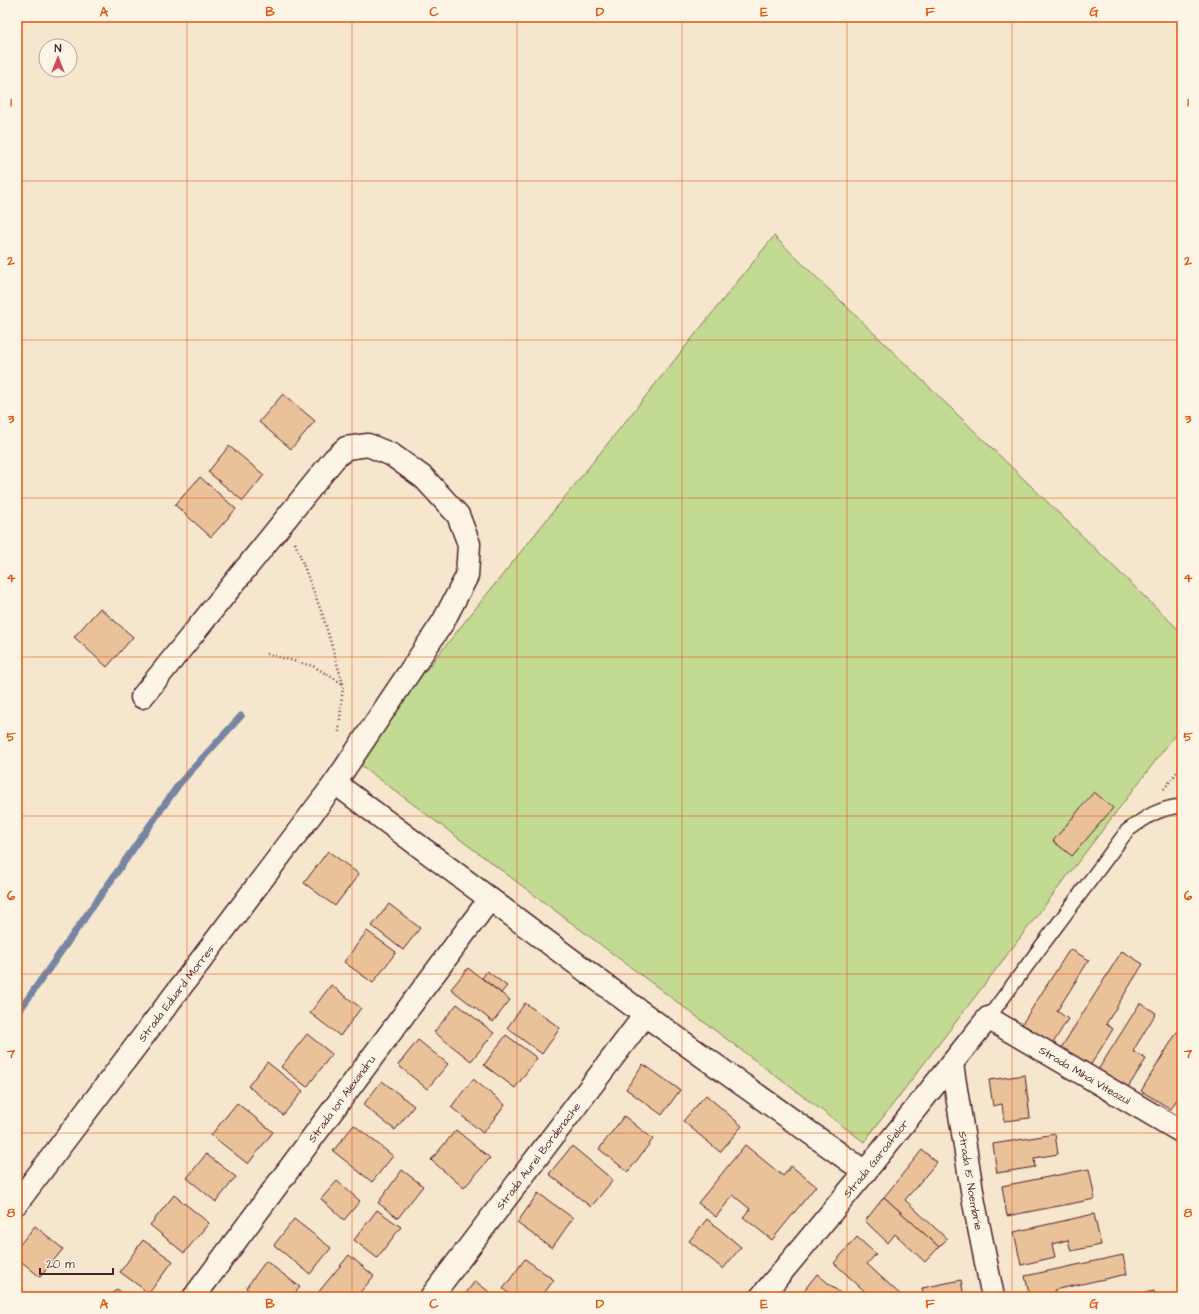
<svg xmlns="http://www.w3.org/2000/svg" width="1199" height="1314" font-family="'Architects Daughter',sans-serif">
<rect width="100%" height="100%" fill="#f7e6ce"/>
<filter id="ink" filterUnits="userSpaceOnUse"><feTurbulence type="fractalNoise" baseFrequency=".025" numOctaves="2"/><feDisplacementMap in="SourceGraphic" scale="8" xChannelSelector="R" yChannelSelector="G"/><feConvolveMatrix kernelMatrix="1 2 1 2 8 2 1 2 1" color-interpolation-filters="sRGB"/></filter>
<g filter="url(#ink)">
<!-- green -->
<path fill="#c2da91" stroke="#867c5e" d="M774,236L1182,633V726L864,1142L354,760Z"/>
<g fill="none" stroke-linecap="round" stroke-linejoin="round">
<!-- stream -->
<path stroke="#7685a2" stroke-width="7" d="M17,1014L179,784L241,716"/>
</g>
<!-- building -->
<g fill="#eac29a" stroke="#4a1f2b">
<path d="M283,394L315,421L291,449L259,422Z"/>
<path d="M229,446L264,475L243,501L208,472Z"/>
<path d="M200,477L236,509L211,537L175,505Z"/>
<path d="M100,608L133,637L107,667L74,637Z"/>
<path d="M1094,792L1113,808L1072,856L1053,841Z"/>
<path d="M328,851L359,874L335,906L304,883Z"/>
<path d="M389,904L420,928L403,950L372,926Z"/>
<path d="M367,931L396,952L373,983L344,962Z"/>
<path d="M1070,949L1089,960L1057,1011L1068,1019L1053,1043L1022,1024Z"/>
<path d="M1122,951L1143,964L1106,1024L1113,1029L1090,1066L1061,1048Z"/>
<path d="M468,968L510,1000L493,1022L451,989Z"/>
<path d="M487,971L507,986L501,993L482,978Z"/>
<path d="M331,985L361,1008L340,1036L310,1013Z"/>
<path d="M525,1003L560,1028L542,1054L507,1028Z"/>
<path d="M1140,1003L1156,1013L1133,1051L1146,1059L1127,1089L1098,1070Z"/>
<path d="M457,1004L494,1033L471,1061L434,1032Z"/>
<path d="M1177,1032L1182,1034V1069L1179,1073L1182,1075V1091L1171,1109L1141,1091Z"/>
<path d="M307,1034L332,1054L307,1087L281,1067Z"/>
<path d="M506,1035L537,1058L515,1088L484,1065Z"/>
<path d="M418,1040L448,1064L427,1089L398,1065Z"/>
<path d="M267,1062L303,1091L283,1115L248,1086Z"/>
<path d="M643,1064L680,1090L662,1115L626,1089Z"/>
<path d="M1025,1075L1030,1118L1004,1121L1002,1104L993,1106L989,1080Z"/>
<path d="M473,1079L505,1105L483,1133L451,1107Z"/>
<path d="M382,1081L414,1106L395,1130L363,1105Z"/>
<path d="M706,1095L742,1126L720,1152L683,1121Z"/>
<path d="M237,1103L273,1132L248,1164L211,1135Z"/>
<path d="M624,1116L653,1139L628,1172L599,1149Z"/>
<path d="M354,1125L393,1156L372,1182L333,1151Z"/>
<path d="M456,1130L490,1158L464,1188L431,1160Z"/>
<path d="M1055,1134L1058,1154L1034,1158L1035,1167L997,1173L993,1144Z"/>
<path d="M745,1145L783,1176L791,1166L816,1186L772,1240L743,1217L750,1209L733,1195L716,1217L698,1203Z"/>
<path d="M572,1146L613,1180L591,1207L549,1174Z"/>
<path d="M922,1150L937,1162L905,1200L947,1239L939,1247L884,1197Z"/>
<path d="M206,1154L236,1177L216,1202L187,1178Z"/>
<path d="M1089,1169L1095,1199L1007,1216L1002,1186Z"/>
<path d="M402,1170L423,1186L398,1218L378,1203Z"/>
<path d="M337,1181L360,1201L344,1220L321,1199Z"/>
<path d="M538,1193L573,1218L552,1248L517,1223Z"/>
<path d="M174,1195L209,1223L184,1253L150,1225Z"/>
<path d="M884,1197L939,1247L925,1262L895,1234L888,1243L865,1221Z"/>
<path d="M377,1210L401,1227L377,1258L354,1240Z"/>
<path d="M1094,1214L1101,1245L1071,1251L1068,1240L1052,1244L1055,1257L1021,1265L1014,1232Z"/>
<path d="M294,1219L331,1248L310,1274L274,1245Z"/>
<path d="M707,1219L741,1247L723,1269L689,1241Z"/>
<path d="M35,1226L63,1249L40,1277L17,1258V1248Z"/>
<path d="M857,1237L876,1254L867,1264L903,1297H871L834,1263Z"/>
<path d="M143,1240L173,1261L149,1293L120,1272Z"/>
<path d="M349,1255L374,1276L356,1297H321L317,1294Z"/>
<path d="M1123,1255L1127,1274L1054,1290L1056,1297H1030L1025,1276Z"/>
<path d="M525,1259L554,1280L541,1297H514L503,1289Z"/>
<path d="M266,1261L300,1287L292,1297H257L246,1288Z"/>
<path d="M817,1274L845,1297H807L802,1293Z"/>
<path d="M961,1280L964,1297H924L922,1288Z"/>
<path d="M475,1281L496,1297H463Z"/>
<path d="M117,1289L128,1297H110Z"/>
<path d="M1154,1291L1156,1297H1126Z"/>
</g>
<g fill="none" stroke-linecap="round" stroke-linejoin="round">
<defs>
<path id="service" d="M988,1018L1127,831C1146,817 1158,808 1182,806"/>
<g id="minor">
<path d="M335,783L645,1015L865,1172"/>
<path id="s1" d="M952,1064L974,1203L993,1297"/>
<path id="s2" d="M17,1203L335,783L443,622L467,576L469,544L458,515L424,478L392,455L368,445L346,448L334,459L142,697"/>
<path id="s3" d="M194,1297L489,900"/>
<path id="s4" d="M431,1297L645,1015"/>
<path id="s5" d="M761,1297L865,1172L988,1018L1182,1132"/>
</g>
</defs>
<!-- service casing -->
<use href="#service" stroke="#4a1f2b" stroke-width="16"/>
<!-- minor casing -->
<use href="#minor" stroke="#4a1f2b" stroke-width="25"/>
<!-- path -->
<g stroke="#4a1f2b" stroke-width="2.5" stroke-dasharray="1 3" stroke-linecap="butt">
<path d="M295,543L323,616L343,684L339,732"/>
<path d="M267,654L313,666L343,684"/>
<path d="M1164,789L1182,766"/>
</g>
<!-- service -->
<use href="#service" stroke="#fcf5e5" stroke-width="13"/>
<!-- minor -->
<use href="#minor" stroke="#fcf5e5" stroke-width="22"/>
</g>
</g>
<!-- grid -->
<path fill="none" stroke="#e0560e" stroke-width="1" stroke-opacity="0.55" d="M187,17V1297M352,17V1297M517,17V1297M682,17V1297M847,17V1297M1012,17V1297M17,181H1182M17,340H1182M17,498H1182M17,657H1182M17,816H1182M17,974H1182M17,1133H1182"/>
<g text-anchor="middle" stroke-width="3.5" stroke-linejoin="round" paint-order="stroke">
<!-- street labels -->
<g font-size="11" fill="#4a1f2b" stroke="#fcf5e5">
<text dy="4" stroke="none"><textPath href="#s2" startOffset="263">Strada Eduard Morres</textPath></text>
<text dy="4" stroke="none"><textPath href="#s5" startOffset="472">Strada Mihai Viteazul</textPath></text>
<text dy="4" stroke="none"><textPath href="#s3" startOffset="247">Strada Ion Alexandru</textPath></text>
<text dy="4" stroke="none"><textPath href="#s4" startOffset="177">Strada Aurel Bordenache</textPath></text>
<text dy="4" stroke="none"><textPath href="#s5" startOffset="180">Strada Garoafelor</textPath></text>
<text dy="4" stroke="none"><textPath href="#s1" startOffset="118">Strada 15 Noembrie</textPath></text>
</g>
</g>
<!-- margin -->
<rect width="1199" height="1314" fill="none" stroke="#fcf5e5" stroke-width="44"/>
<!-- north arrow -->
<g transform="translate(58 58)"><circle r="19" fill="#fcf5e5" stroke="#b59f9b"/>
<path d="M0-3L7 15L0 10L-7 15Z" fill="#d1495b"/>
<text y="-6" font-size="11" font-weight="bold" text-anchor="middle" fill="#4a1f2b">N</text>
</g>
<!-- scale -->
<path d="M40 1268v6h73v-6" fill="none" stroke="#4a1f2b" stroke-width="2"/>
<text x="46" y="1268" font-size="12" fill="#4a1f2b" stroke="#fcf5e5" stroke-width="3" paint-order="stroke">20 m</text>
<rect x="22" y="22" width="1155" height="1270" fill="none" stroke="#e0560e" stroke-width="1.5"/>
<g font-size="13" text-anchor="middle" font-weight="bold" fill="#e0560e">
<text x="104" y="16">A</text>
<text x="270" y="16">B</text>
<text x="434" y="16">C</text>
<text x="600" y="16">D</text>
<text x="764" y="16">E</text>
<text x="930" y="16">F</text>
<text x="1094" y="16">G</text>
<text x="11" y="106">1</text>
<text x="1188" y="106">1</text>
<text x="11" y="265">2</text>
<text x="1188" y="265">2</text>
<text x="11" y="423">3</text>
<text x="1188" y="423">3</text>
<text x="11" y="582">4</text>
<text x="1188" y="582">4</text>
<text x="11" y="741">5</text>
<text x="1188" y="741">5</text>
<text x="11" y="900">6</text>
<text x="1188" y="900">6</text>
<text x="11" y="1058">7</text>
<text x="1188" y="1058">7</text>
<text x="11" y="1217">8</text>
<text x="1188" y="1217">8</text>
<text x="104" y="1308">A</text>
<text x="270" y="1308">B</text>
<text x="434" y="1308">C</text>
<text x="600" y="1308">D</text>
<text x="764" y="1308">E</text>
<text x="930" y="1308">F</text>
<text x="1094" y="1308">G</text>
</g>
</svg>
